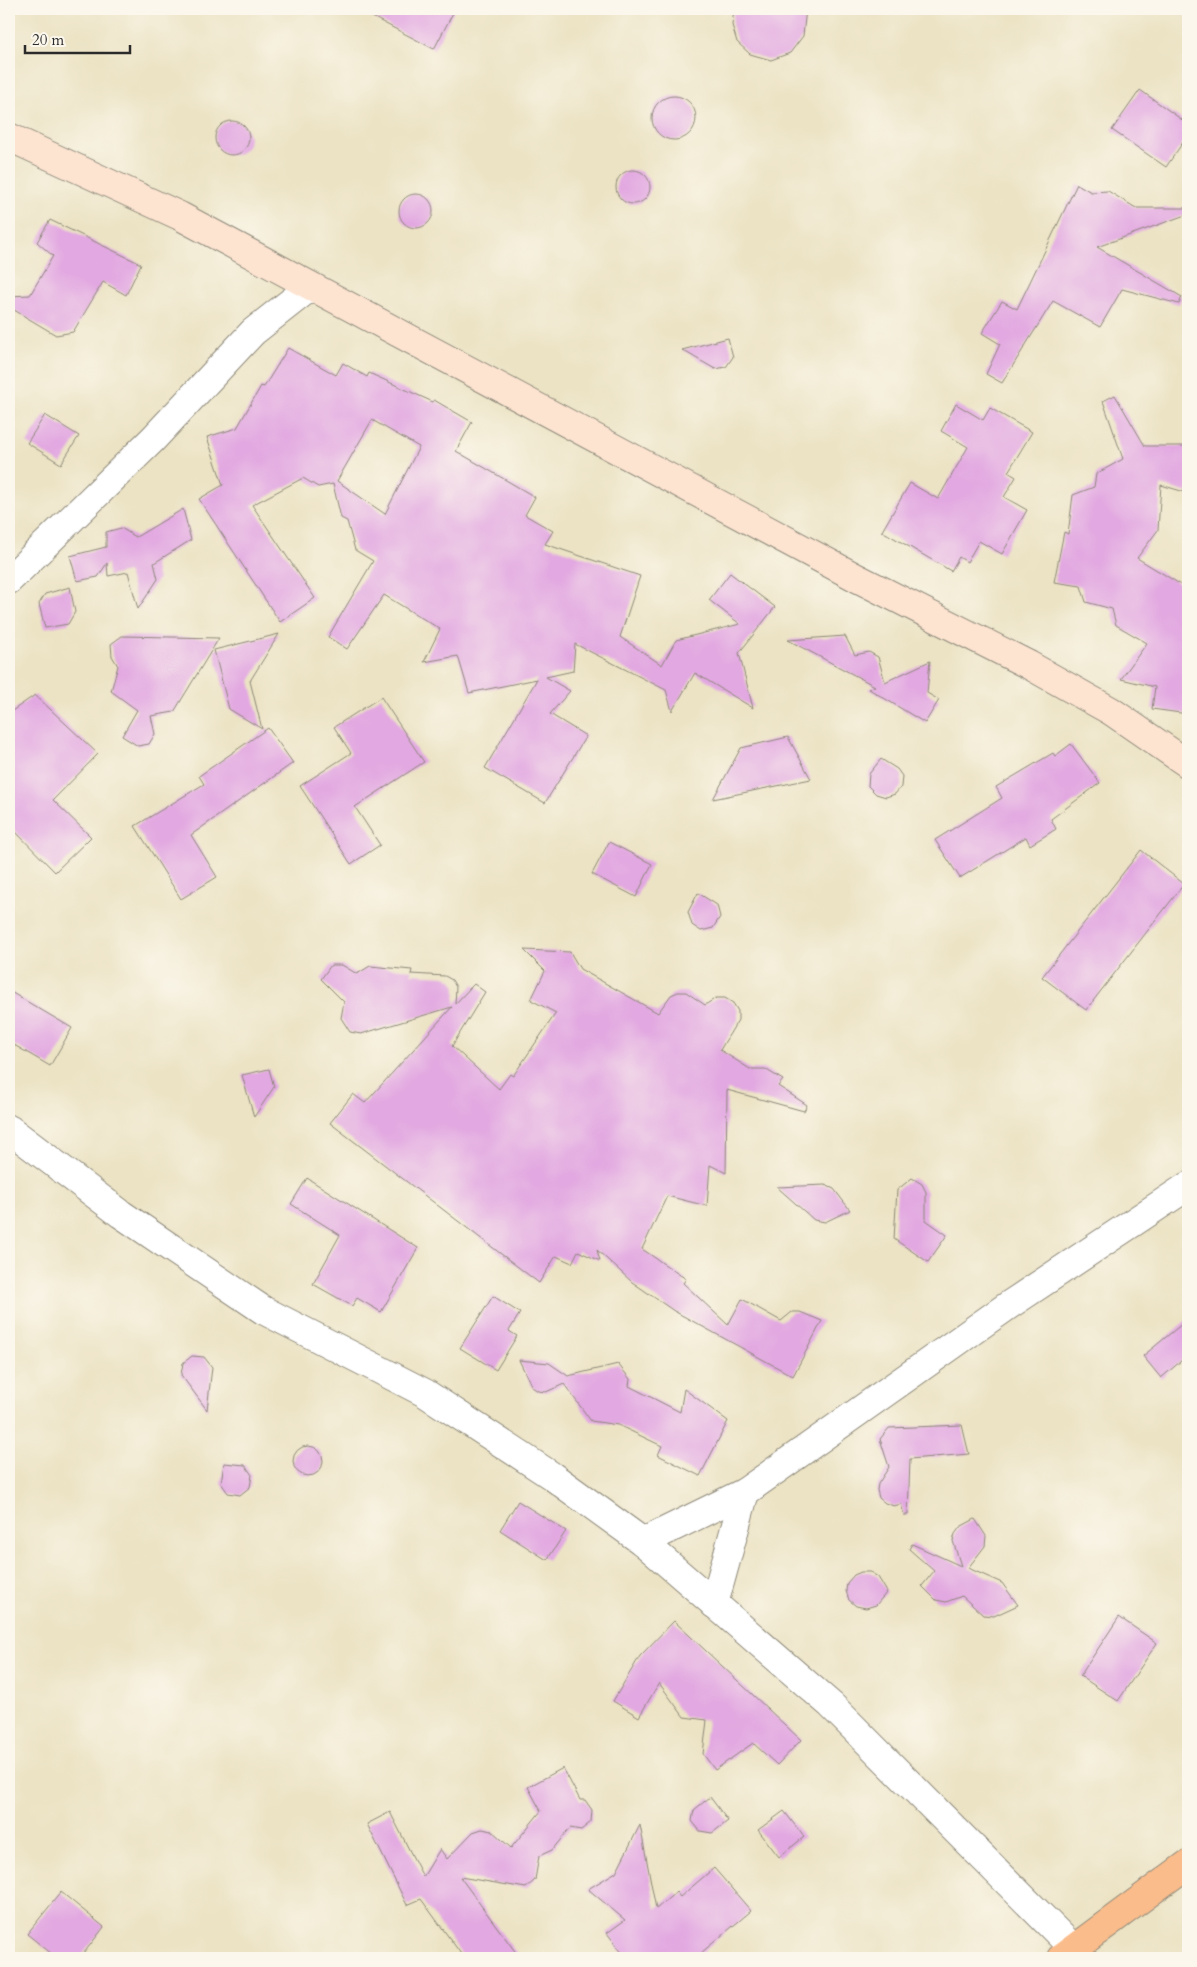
<svg xmlns="http://www.w3.org/2000/svg" width="1197" height="1967" font-family="Cardo,serif">
<rect width="100%" height="100%" fill="#fbf7ec"/>
<filter id="ink" filterUnits="userSpaceOnUse"><feTurbulence type="fractalNoise" baseFrequency=".02" numOctaves="2"/><feDisplacementMap in="SourceGraphic" scale="10" xChannelSelector="R" yChannelSelector="G"/><feConvolveMatrix kernelMatrix="1 2 1 2 8 2 1 2 1" color-interpolation-filters="sRGB"/></filter>
<filter id="wash" filterUnits="userSpaceOnUse"><feTurbulence type="fractalNoise" baseFrequency=".0096" numOctaves="4" result="noise"/><feDisplacementMap in="SourceGraphic" scale="20" xChannelSelector="R" yChannelSelector="G"/><feGaussianBlur stdDeviation="1.12" result="paint"/><feColorMatrix in="noise" values="0 0 0 0 0 0 0 0 0 0 0 0 0 0 0 0 0 1.4 0 .05"/><feComposite in="paint" operator="in"/></filter>
<g filter="url(#wash)">
<rect width="100%" height="100%" fill="#ece3c4"/>
<g id="blocks">
<!-- building -->
<g fill="#e2a8e1" fill-rule="evenodd">
<path d="M357,9H455L434,49Z"/>
<path d="M734,9H806L803,36L790,53L771,60L750,54L737,42L732,25Z"/>
<path d="M1140,90L1188,124V135L1166,167L1112,130Z"/>
<circle cx="674" cy="118" r="22"/>
<circle cx="232" cy="138" r="17"/>
<circle cx="633" cy="187" r="17"/>
<path d="M1077,184L1091,192L1108,191L1136,208H1188V214L1097,247L1182,297L1179,304L1122,289L1100,327L1053,301L1002,383L986,374L1000,344L982,333L1002,301L1017,309Z"/>
<circle cx="416" cy="211" r="17"/>
<path d="M50,220L141,264L126,295L103,282L73,332L56,335L9,307V296L30,295L53,256L37,242Z"/>
<path d="M728,338L733,357L726,367L715,369L682,350Z"/>
<path d="M288,348L336,375L343,363L367,377L369,373L433,402L434,400L472,422L456,451L535,497L525,515L553,531L545,544L640,576L620,637L662,665L676,640L740,624L709,600L730,573L775,607L739,653L753,708L695,673L672,711L666,690L575,644L573,671L546,677L570,691L550,714L586,736L545,803L485,768L537,679L469,693L458,656L424,662L440,629L384,595L347,649L328,637L373,561L355,550L347,521L341,518L333,484L318,487L303,478L252,505L315,598L280,622L199,499L223,485L207,437L237,428L261,386L264,387ZM372,420L419,447L385,514L337,481Z"/>
<path d="M1115,395L1145,446H1188V493L1161,485L1158,530L1137,558L1188,589V714L1152,709L1155,687L1121,679L1147,643L1116,625L1112,609L1086,602L1081,586L1054,582L1064,532L1068,534L1073,495L1094,487L1096,474L1123,459L1103,401Z"/>
<path d="M956,404L983,420L990,408L1032,432L1008,472L1016,477L1004,497L1027,510L1002,554L979,541L967,562L959,557L951,571L882,531L910,483L938,499L968,447L941,431Z"/>
<path d="M45,415L79,436L61,464L27,443Z"/>
<path d="M183,509L191,540L154,563L158,579L138,609L128,572L108,576L107,563L98,577L77,581L70,556L106,547V532L121,528L136,537Z"/>
<path d="M70,587L75,612L68,624L45,628L39,604L45,594Z"/>
<path d="M279,634L250,681L262,729L229,709L214,650Z"/>
<path d="M122,636L219,638L174,712L151,716L155,734L149,744L138,746L122,736L137,710L111,691L118,666L112,656L111,644Z"/>
<path d="M845,636L855,655L869,652L878,657L885,682L930,661L927,693L939,700L925,723L869,689L875,686L788,640Z"/>
<path d="M35,695L98,754L53,800L91,837L55,872L9,825V713Z"/>
<path d="M381,697L424,762L355,807L380,845L351,864L300,786L351,753L334,727Z"/>
<path d="M268,728L293,763L191,835L217,877L181,899L135,826L204,784L199,776Z"/>
<path d="M788,737L811,779L713,799L741,748Z"/>
<path d="M1071,744L1100,783L1051,819L1056,829L1030,845L1026,837L960,878L935,840L1002,798L996,787L1053,753L1055,756Z"/>
<path d="M881,759L897,769L902,776L901,787L895,794L886,797L876,794L868,786L869,774Z"/>
<path d="M609,842L652,864L636,897L592,874Z"/>
<path d="M1141,850L1184,884L1086,1010L1042,977Z"/>
<path d="M698,893L717,905L720,917L713,928L701,931L692,925L688,912Z"/>
<path d="M524,950L570,952L580,969L658,1013L671,995L678,992H686L705,1005L716,998H725L733,1003L738,1011V1020L720,1050L750,1069H765L783,1080L778,1086L807,1105L804,1111L727,1090L726,1173L710,1165L707,1206L667,1196L642,1249L686,1279L683,1283L728,1325L742,1299L781,1321L792,1312H800L822,1321L793,1376L674,1311L632,1282L597,1250L600,1261L578,1251L572,1263L556,1256L539,1283L330,1123L353,1094L365,1103L452,1007L361,1034L350,1032L341,1018L344,1002L321,979L331,965H342L357,974L370,966L412,970L411,974L445,976L452,980L456,987L455,1004L474,984L485,992L452,1046L499,1089L510,1074L513,1076L556,1013L531,1000L545,971Z"/>
<path d="M9,991L72,1028L50,1066L9,1042Z"/>
<path d="M269,1069L274,1087L254,1117L242,1075Z"/>
<path d="M307,1178L418,1248L381,1312L357,1298L352,1306L313,1284L340,1235L291,1204Z"/>
<path d="M912,1178L922,1184L926,1192V1220L947,1235L928,1262L894,1239L897,1190Z"/>
<path d="M825,1185L834,1189L850,1210L825,1222L814,1220L777,1187Z"/>
<path d="M493,1296L520,1313L509,1331L517,1336L496,1370L460,1348Z"/>
<path d="M1188,1319V1355L1161,1378L1143,1356Z"/>
<path d="M192,1356L204,1357L212,1367L207,1410L181,1375L183,1363Z"/>
<path d="M519,1360L549,1363L568,1376L618,1364L630,1379L629,1386L680,1412L684,1389L728,1421L700,1476L658,1455L662,1446L618,1425L591,1421L564,1384L546,1392L538,1391L532,1387Z"/>
<path d="M962,1425L969,1454L910,1459L908,1515H904L901,1504L894,1506L885,1503L879,1498L877,1490L878,1484L889,1467L880,1439L889,1428Z"/>
<circle cx="308" cy="1461" r="15"/>
<path d="M224,1463L245,1465L252,1475L250,1487L240,1495L228,1493L221,1483Z"/>
<path d="M518,1501L566,1531L547,1560L500,1530Z"/>
<path d="M975,1519L986,1536L985,1546L968,1568L1002,1583L1018,1605L994,1616L983,1615L962,1596L946,1602L936,1600L922,1586L934,1571L909,1549L912,1544L961,1566L953,1541L955,1534L960,1527Z"/>
<path d="M861,1572H870L878,1577L887,1592L876,1605L866,1608L856,1606L849,1600L846,1591L847,1583L854,1575Z"/>
<path d="M1119,1617L1157,1643L1118,1701L1080,1676Z"/>
<path d="M674,1621L801,1740L777,1765L753,1743L715,1770L703,1754L707,1720L684,1717L659,1683L639,1717L613,1701L640,1656Z"/>
<path d="M563,1768L580,1800H585L592,1810L591,1822L581,1830L570,1828L552,1850L539,1856L535,1880L526,1888L460,1877L520,1958H464L421,1899L407,1905L367,1824L390,1812L423,1877L440,1849L447,1859L473,1832L482,1829L492,1831L511,1848L541,1811L528,1787Z"/>
<path d="M710,1797L728,1821L712,1833L700,1831L692,1821L694,1810Z"/>
<path d="M784,1811L804,1837L779,1857L758,1830Z"/>
<path d="M640,1825L656,1909L676,1892L680,1897L714,1868L751,1911L695,1958H626L607,1933L625,1920L588,1889L616,1872Z"/>
<path d="M61,1892L104,1927L80,1958H57L27,1934Z"/>
</g>
</g>
</g>
<g filter="url(#ink)">
<use href="#blocks" fill-opacity="0" stroke="#8c8778" stroke-width="1"/>
<g fill="none" stroke-linecap="round" stroke-linejoin="round">
<defs>
<g id="street">
<path d="M9,580L153,439L253,332L310,287"/>
<path d="M9,1129L121,1214L263,1310L425,1393L552,1476L643,1542L831,1705L1074,1949"/>
<path d="M643,1542L745,1492L1009,1305L1188,1186"/>
<path d="M714,1604L745,1492"/>
</g>
<path id="secondary" d="M9,137L180,216L857,578L1029,665L1111,711L1188,764"/>
<path id="primary" d="M1061,1958L1188,1864"/>
</defs>
<!-- street casing -->
<use href="#street" stroke="#8c8778" stroke-width="30"/>
<!-- secondary casing -->
<use href="#secondary" stroke="#8c8778" stroke-width="30"/>
<!-- primary casing -->
<use href="#primary" stroke="#8c8778" stroke-width="30"/>
<!-- street -->
<use href="#street" stroke="#fff" stroke-width="28"/>
<!-- secondary -->
<use href="#secondary" stroke="#fde4d1" stroke-width="28"/>
<!-- primary -->
<use href="#primary" stroke="#fabc8b" stroke-width="28"/>
</g>
</g>
<!-- margin -->
<rect width="1197" height="1967" fill="none" stroke="#fbf7ec" stroke-width="30"/>
<!-- scale -->
<path d="M25 45v8h105v-8" fill="none" stroke="#2b2b2b" stroke-width="2.5"/>
<text x="32" y="45" font-size="15" fill="#2b2b2b" stroke="#fbf7ec" stroke-width="4" paint-order="stroke">20 m</text>
</svg>
